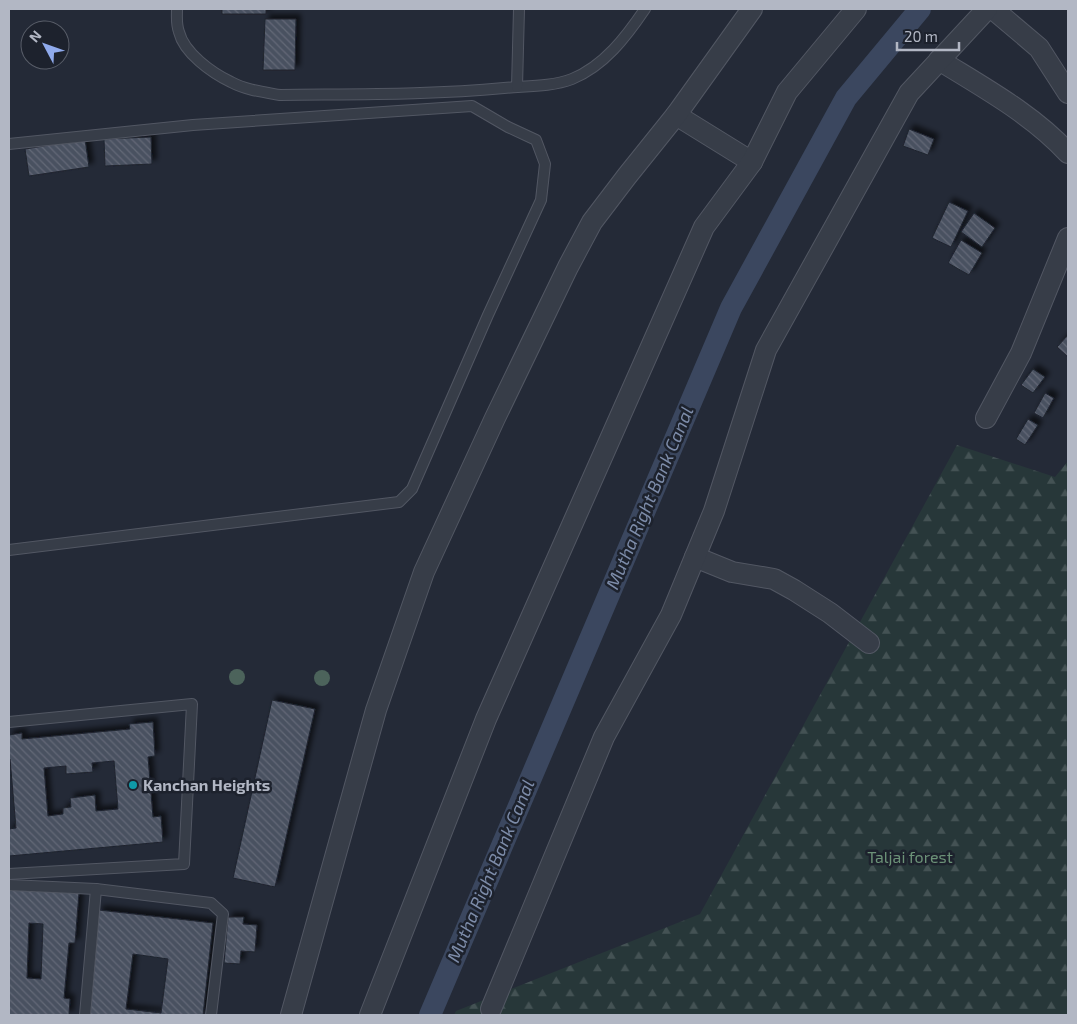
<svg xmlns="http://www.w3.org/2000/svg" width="1077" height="1024" font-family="'Exo 2',sans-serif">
<defs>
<pattern id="forest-firs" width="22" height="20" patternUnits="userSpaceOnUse" patternTransform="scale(1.25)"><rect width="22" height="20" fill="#273739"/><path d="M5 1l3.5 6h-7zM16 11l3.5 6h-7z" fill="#445254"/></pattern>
<pattern id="building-back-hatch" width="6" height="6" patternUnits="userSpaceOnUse" patternTransform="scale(1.25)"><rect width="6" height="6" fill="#4a5161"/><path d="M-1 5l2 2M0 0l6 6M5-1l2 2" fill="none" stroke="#626876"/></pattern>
<filter id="shadow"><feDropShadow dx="4.5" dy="-4.5" stdDeviation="2.5" flood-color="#0009"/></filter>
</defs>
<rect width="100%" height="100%" fill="#242a37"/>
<!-- forest -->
<path fill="url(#forest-firs)" d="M957,445L1055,477L1068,461V1015H454L456,1011L700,914Z"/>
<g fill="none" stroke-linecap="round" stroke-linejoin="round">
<!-- canal -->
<path stroke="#3b475f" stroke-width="22" d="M430,1015L731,308L846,98L920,9"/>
</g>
<!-- building -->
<g fill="url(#building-back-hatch)" stroke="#1f242f" fill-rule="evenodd" filter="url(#shadow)">
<rect x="222" y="9" width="44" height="5"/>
<path d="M265,19H296L295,70H263Z"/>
<path d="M909,129L934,139L928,155L903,146Z"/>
<path d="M151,137L152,164L105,166L104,139Z"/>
<path d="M85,139L89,167L29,176L25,149Z"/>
<path d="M949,202L968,211L951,247L932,238Z"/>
<path d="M974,213L995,228L982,247L961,232Z"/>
<path d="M961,240L982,253L969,275L948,263Z"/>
<path d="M1068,335V357L1057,347Z"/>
<path d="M1033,369L1045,377L1033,393L1021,385Z"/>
<path d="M1045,393L1054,398L1043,418L1034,413Z"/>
<path d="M1028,419L1038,425L1025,445L1016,439Z"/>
<path d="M272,700L315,709L275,887L233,878Z"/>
<path d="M153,722L155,756L148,757L153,817L161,816L163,842L9,856V829L16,828L10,759H9V735L22,733V739L130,729L129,724ZM114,761L118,809L96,811L95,795L70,798L71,807L63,808V814L48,816L44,768L66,766V774L93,772L92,763Z"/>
<path d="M9,888L79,893L75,943H69L64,998L70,999L69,1015H9ZM29,923L43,924L41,979L27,978Z"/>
<path d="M99,910L213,923L203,1015H87ZM133,954L168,959L161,1013L126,1009Z"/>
<path d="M228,917H244L243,924L257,925L255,952L241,951L240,964L224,963Z"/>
</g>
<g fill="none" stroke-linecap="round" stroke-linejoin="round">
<defs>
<g id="service">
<path d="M177,9C177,17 176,24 179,32C184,53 212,73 231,82C246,90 263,92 280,95C354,94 429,95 504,88C526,86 551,87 572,79C604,66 626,37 645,9"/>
<path d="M517,87L519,9"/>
<path d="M9,144L193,125L472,106L508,127L536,140L545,164L541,200L488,315L412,489L399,502L9,550"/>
<path d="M9,722L192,704L184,864L9,874"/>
<path d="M9,885L96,889L211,903L223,914L211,1015"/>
<path d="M85,1015L96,889"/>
</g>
<g id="minor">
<path d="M993,9L1039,48L1068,93"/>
<path d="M939,60C984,88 1032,114 1068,153"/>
<path d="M676,115L752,162"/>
<path d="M986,418L1021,353L1068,238"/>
<path d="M695,557L732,572L774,579L794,590L830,613L869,643"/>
<path d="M491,1009L604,737L671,615L714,511L766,350L909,93L987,9"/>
<path d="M291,1015L376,710L424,572L495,418L568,267L592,222L627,176L676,115L752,9"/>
<path d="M370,1015L486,719L704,227L752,162L787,92L856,9"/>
</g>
</defs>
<!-- service casing -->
<use href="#service" stroke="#525763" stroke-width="12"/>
<!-- minor casing -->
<use href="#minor" stroke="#525763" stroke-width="22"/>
<!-- service -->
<use href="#service" stroke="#373d48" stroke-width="10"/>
<!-- minor -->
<use href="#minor" stroke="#373d48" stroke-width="20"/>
</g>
<!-- trees -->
<g fill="#4c635b">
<circle cx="237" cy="677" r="8"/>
<circle cx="322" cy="678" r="8"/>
</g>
<!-- markers -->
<circle fill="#0f9aa8" stroke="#1d222d" stroke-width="2" cx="133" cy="785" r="5"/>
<g text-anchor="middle" stroke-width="5" stroke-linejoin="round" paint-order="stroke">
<!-- poi labels -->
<g font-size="16" font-weight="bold" fill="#b2b7c4" stroke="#1d222d" text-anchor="start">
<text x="143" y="791">Kanchan Heights</text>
</g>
<!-- park labels -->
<g font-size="16" fill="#6c9278" stroke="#1d222d">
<text x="910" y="863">Taljai forest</text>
</g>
<!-- water labels -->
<g font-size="18" font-style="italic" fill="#7d8ca9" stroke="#1d222d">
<text transform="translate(650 498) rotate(-67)" y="6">Mutha Right Bank Canal</text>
<text transform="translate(491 871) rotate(-67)" y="6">Mutha Right Bank Canal</text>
</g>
</g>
<!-- border -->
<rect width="1077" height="1024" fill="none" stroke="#b2b7c4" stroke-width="20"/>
<!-- north arrow -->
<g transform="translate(45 45) rotate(311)"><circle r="24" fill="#1d222d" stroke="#595e69"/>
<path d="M0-4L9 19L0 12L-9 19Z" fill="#8faaec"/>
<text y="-8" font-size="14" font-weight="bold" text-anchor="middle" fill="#b2b7c4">N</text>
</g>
<!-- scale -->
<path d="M897 42v8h62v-8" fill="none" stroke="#b2b7c4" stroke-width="2.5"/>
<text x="904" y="42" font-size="15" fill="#b2b7c4" stroke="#1d222d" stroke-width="4" paint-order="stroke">20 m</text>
</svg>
